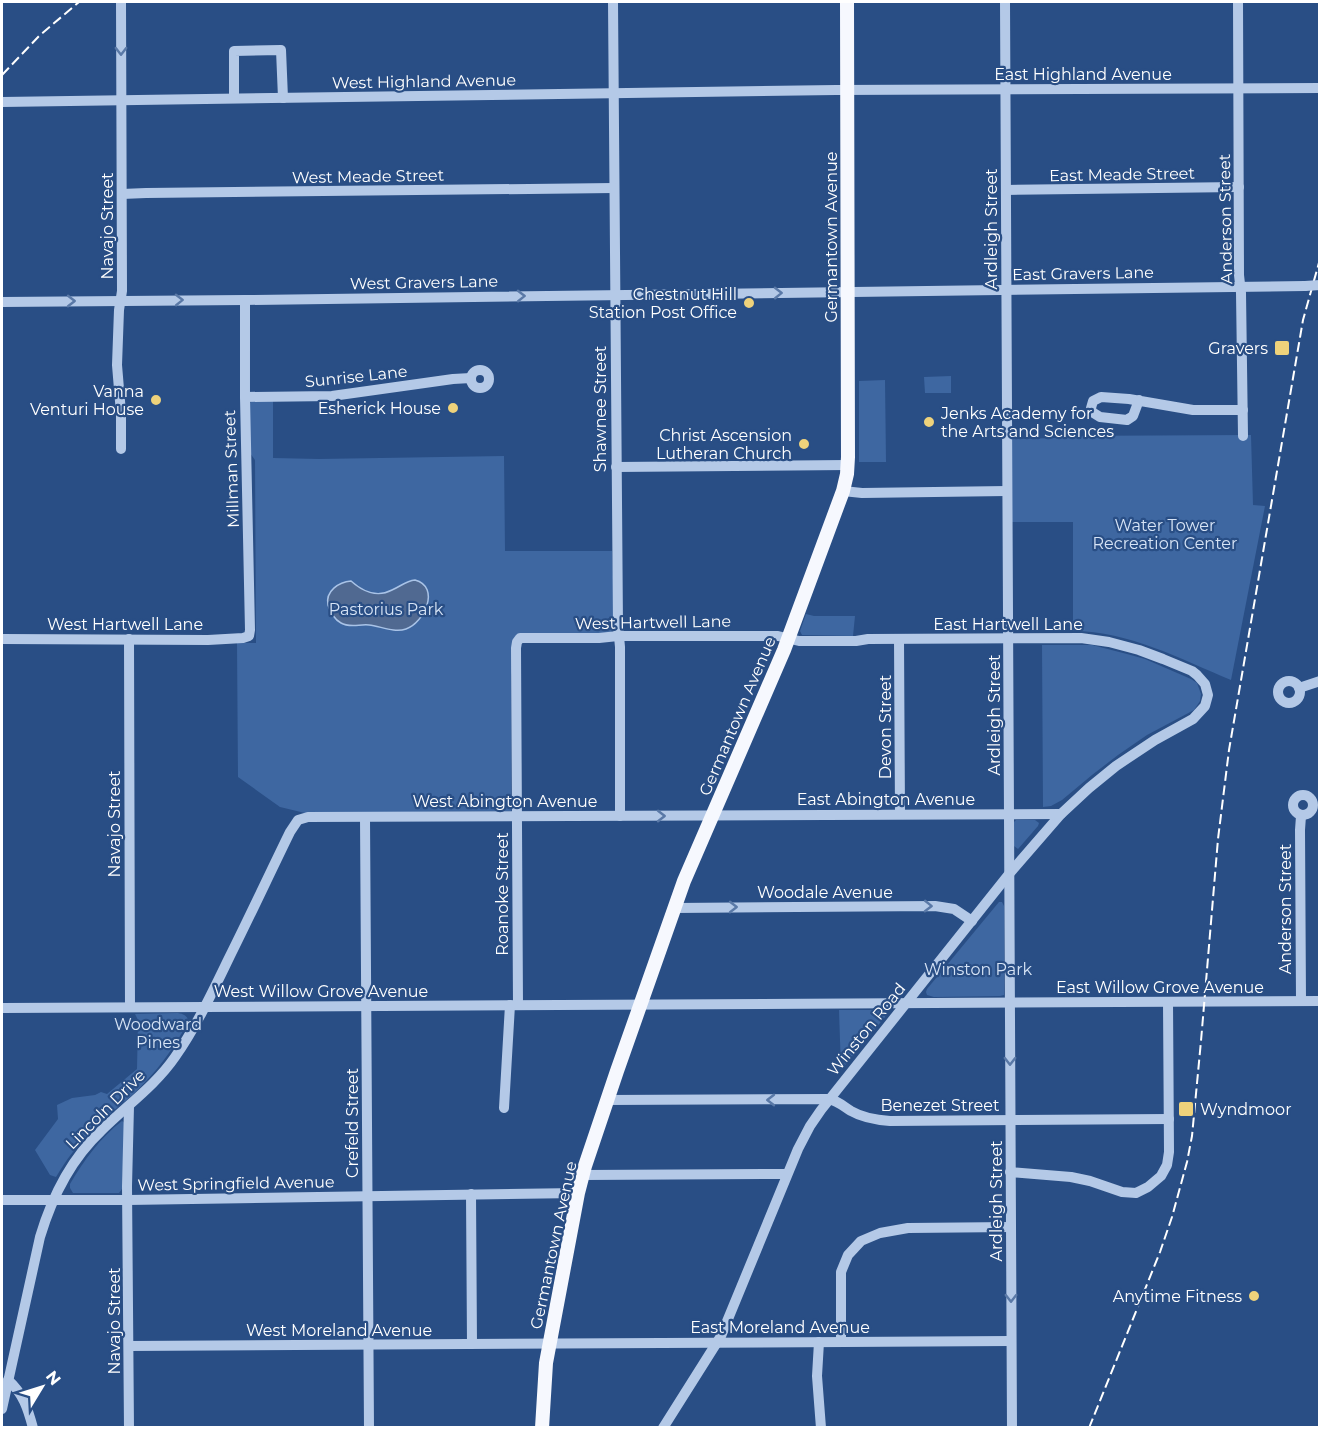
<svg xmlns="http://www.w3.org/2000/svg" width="1321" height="1429" font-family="Montserrat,sans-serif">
<rect width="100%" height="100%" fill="#294e85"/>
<!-- green -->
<g fill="#3e67a1">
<path d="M951,376V393H925L924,377Z"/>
<path d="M885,380L886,462H859V381Z"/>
<path d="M252,401H273V458L319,459L504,456L505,551H612L615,627L614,630L609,633L523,634L511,675V811L305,813L280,807L238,777L237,643H256L255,460L250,453V403Z"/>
<path d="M1251,435L1253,505L1265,506L1231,680C1180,659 1129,631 1073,631V522H1012V439L1055,438L1056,436Z"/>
<path d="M806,614L814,616H855L853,636L802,635L800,631Z"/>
<path d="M1042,645H1092L1127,654L1145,659L1191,679L1197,683L1201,694L1200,701L1194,710L1147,735L1118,755L1092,775L1062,800L1051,806L1043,807Z"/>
<path d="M1016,820H1035L1039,823L1038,826L1018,849L1014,846V822Z"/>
<path d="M999,902H1002L1004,906V995L1000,996L934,997L927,995L926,992L927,989Z"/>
<path d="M839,1010H880L884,1011L886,1014L885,1017L841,1070Z"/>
<path d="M178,1013C195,1016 186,1027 180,1036C166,1059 150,1079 130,1097C117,1108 104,1118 92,1130C78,1144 66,1160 56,1177L50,1175L35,1150L58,1119L57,1105L72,1098L95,1095L101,1092L107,1094L137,1069L138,1020L135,1014Z"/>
<path d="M122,1121L125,1123L122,1189L119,1193H73L70,1188V1184C84,1160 100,1138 122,1121Z"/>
</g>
<!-- water -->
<path fill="#506991" stroke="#a9c3e7" stroke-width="1.5" d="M415,580C441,587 424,623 406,629C394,633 380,626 369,625C360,624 349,628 341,623C335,620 330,612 328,605C325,591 339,582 351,581C362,591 377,598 392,590C401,586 406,581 415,580Z"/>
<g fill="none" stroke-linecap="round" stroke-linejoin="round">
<!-- minor -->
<g stroke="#b4c9e7" stroke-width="10">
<path d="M121,2L122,291L119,310L117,365L121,413V449"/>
<path d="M613,2L618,626L620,647V816"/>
<path d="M1005,2L1012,1428"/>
<path d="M1238,2L1239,275L1241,293L1243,436"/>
<path d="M234,98V51L281,50L283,98"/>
<path d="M2,102L836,90L1320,88"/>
<path d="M1006,190L1239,187"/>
<path d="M122,194L146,193L614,188"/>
<path d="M2,302L245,300L1305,286"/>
<circle cx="480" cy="379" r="9"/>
<path d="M245,397L332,396L453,379L471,378"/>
<path d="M1139,400L1133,416L1127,420L1100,417L1092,412L1091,408L1093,401L1101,397L1129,399L1193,410H1243"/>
<path d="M616,467L848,465"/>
<path d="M843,491L862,493L1007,491"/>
<path d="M2,639L208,640L243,638L249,636L250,630L245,397V300"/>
<path d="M129,639L130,1007"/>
<path d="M899,639L900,814"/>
<circle cx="1289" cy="692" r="11"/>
<path d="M1299,688L1320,681"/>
<circle cx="1303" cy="805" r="10"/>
<path d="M365,818L369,1428"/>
<path d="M675,908L935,906L954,909L972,921"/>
<path d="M1301,1001L1300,830L1301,816"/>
<path d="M518,1005L516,648L517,642L520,638H599L618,636H778L799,641H856L868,639L1081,638L1109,642L1139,650L1163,659L1192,671L1197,675L1205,684L1208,695L1205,706L1193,719L1155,740L1116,766L1089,788L1061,814L1009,874L821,1110L810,1126L798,1149L721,1336L663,1428"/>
<path d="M2,1008L1320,1001"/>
<path d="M607,1100L829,1099C838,1101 843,1106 851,1111C863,1118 876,1120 890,1121L1169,1119"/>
<path d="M129,1106L127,1186L129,1428"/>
<path d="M504,1108L510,1005"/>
<path d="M1010,1172L1071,1177L1090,1181L1122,1192L1136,1193L1148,1187L1161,1176L1167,1165L1169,1152L1168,1002"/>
<path d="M583,1175L787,1174"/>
<path d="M471,1194L472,1344"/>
<path d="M2,1200H128L578,1193"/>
<path d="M819,1342L817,1376L821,1428"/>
<path d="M841,1342V1272L848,1255L861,1241L880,1233L908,1228L1011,1227"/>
<path d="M129,1346L1011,1341"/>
<path d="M8,1380C23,1393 28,1409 33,1428"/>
<path d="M2,1409L40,1237C52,1197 70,1160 101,1131C126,1106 155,1086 175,1057C196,1027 212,993 228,960C249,918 269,875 290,832L298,820L308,817L1061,814"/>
</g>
<!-- major -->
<path stroke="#f6f8fe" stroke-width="14" d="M542,1428L546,1363L578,1193L585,1166L617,1071L684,881L784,650L843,491L847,474L848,457L847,2"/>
<!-- rail -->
<g stroke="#fff" stroke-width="2" stroke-dasharray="10 4.5" stroke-linecap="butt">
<path d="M2,75L39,36L79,2"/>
<path d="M1089,1428L1160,1252L1172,1217L1187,1162L1192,1136L1201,1041L1218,839L1229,750L1303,320L1320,259"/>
</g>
<!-- minor-bridge -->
<path stroke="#b4c9e7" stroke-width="10" d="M1305,286L1320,285"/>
</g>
<!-- one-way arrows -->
<defs><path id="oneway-chevron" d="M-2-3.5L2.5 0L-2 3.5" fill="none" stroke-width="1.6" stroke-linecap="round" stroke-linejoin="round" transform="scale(1.5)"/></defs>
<g stroke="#5a79a7">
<use href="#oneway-chevron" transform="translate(121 51) rotate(90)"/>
<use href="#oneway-chevron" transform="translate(778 293) rotate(-1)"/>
<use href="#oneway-chevron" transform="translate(521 296) rotate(-1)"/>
<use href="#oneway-chevron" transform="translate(179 300) rotate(-1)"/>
<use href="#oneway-chevron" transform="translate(71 301)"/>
<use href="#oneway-chevron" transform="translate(661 816)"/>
<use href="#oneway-chevron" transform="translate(928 906) rotate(1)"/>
<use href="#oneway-chevron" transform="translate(733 907)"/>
<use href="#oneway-chevron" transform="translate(1010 1061) rotate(90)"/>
<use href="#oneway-chevron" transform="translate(771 1100) rotate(180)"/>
<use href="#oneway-chevron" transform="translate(1011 1298) rotate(90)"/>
</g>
<!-- markers -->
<g fill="#eed27b" stroke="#294e85" stroke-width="2">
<circle cx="749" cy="303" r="6"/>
<rect x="1274" y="340" width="16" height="16" rx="3"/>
<circle cx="156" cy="400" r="6"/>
<circle cx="453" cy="408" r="6"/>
<circle cx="929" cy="422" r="6"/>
<circle cx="804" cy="444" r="6"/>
<rect x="1178" y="1101" width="16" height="16" rx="3"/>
<circle cx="1254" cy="1296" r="6"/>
</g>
<g text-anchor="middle" stroke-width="4.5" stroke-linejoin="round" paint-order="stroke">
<!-- street labels -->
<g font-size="16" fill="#fff" stroke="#294e85">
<text x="1083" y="80">East Highland Avenue</text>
<text transform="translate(424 81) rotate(-1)" y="6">West Highland Avenue</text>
<text transform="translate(1122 174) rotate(-1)" y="6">East Meade Street</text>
<text transform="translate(368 176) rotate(-1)" y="6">West Meade Street</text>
<text transform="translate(1225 219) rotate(-91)" y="6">Anderson Street</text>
<text transform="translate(107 226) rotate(-90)" y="6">Navajo Street</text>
<text transform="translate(991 229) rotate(-90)" y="6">Ardleigh Street</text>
<text transform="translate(831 237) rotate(-90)" y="6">Germantown Avenue</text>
<text transform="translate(1083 273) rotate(-1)" y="6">East Gravers Lane</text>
<text transform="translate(424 282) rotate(-1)" y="6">West Gravers Lane</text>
<text transform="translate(356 376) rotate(-6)" y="6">Sunrise Lane</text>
<text transform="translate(600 409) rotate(-90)" y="6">Shawnee Street</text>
<text transform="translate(231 469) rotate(-92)" y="6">Millman Street</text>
<text transform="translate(653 622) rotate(-1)" y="6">West Hartwell Lane</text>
<text x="125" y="630">West Hartwell Lane</text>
<text x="1008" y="630">East Hartwell Lane</text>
<text transform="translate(994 715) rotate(-90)" y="6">Ardleigh Street</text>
<text transform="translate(737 716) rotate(-67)" y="6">Germantown Avenue</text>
<text transform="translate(885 727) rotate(-90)" y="6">Devon Street</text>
<text x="886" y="805">East Abington Avenue</text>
<text x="505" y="807">West Abington Avenue</text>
<text transform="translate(114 824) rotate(-90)" y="6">Navajo Street</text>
<text x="825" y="898">Woodale Avenue</text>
<text transform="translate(502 894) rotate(-90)" y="6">Roanoke Street</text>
<text transform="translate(1285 909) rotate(-90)" y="6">Anderson Street</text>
<text x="1160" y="993">East Willow Grove Avenue</text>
<text x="321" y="997">West Willow Grove Avenue</text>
<text transform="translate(866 1029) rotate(-51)" y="6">Winston Road</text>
<text x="940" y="1111">Benezet Street</text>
<text transform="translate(105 1109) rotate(-45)" y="6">Lincoln Drive</text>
<text transform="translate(352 1123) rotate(-90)" y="6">Crefeld Street</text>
<text transform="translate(236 1183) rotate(-1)" y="6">West Springfield Avenue</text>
<text transform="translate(996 1201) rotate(-90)" y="6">Ardleigh Street</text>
<text transform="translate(553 1245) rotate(-78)" y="6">Germantown Avenue</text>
<text transform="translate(114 1321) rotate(-90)" y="6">Navajo Street</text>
<text x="780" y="1333">East Moreland Avenue</text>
<text x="339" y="1336">West Moreland Avenue</text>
</g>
<!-- poi labels -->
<g font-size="16" fill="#fff" stroke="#294e85" text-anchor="end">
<text x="737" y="300">Chestnut Hill<tspan x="737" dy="18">Station Post Office</tspan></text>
<text x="1268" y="354">Gravers</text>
<text x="144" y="397">Vanna<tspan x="144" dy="18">Venturi House</tspan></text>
<text x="441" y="414">Esherick House</text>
<text x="941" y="419" text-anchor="start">Jenks Academy for<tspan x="941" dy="18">the Arts and Sciences</tspan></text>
<text x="792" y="441">Christ Ascension<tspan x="792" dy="18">Lutheran Church</tspan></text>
<text x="1200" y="1115" text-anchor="start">Wyndmoor</text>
<text x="1242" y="1302">Anytime Fitness</text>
</g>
<!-- park labels -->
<g font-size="16" fill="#d7e4f6" stroke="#294e85">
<text x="1165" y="531">Water Tower<tspan x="1165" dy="18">Recreation Center</tspan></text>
<text x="386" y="615">Pastorius Park</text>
<text x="978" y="975">Winston Park</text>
<text x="158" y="1030">Woodward<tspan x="158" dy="18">Pines</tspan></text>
</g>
</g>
<!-- border -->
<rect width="1321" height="1429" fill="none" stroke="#ffffff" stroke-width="6"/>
<!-- north arrow -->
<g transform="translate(42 1387) rotate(52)" stroke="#294e85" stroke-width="4.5" paint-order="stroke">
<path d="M0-4.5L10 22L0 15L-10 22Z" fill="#ffffff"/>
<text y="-9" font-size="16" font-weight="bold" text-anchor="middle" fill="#ffffff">N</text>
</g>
</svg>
